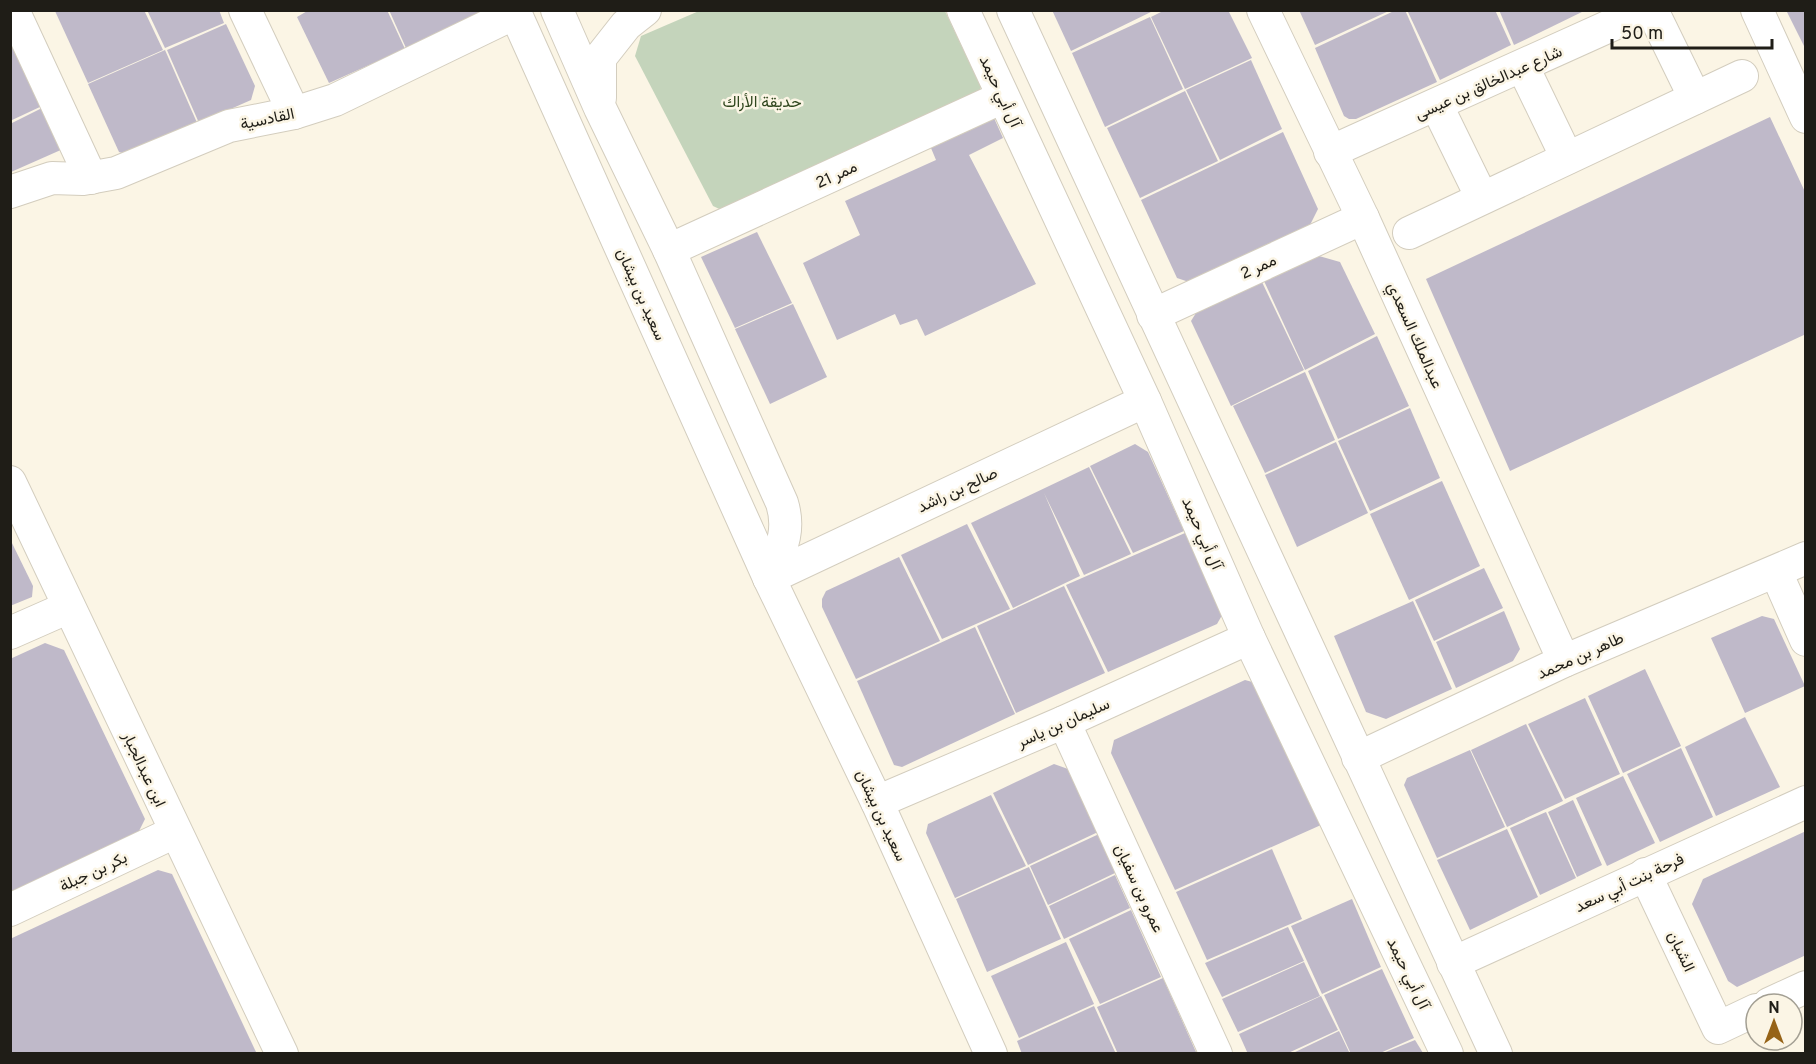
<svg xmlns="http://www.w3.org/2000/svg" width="1816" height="1064" font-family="Overpass,Vazirmatn,sans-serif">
<rect width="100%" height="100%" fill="#fbf5e5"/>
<!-- green -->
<path fill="#c4d4bb" d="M699,11H945L981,87L973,105L730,214L713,206L635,56L641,36Z"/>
<!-- building -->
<g fill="#bfb9c9">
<path d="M144,10L163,50L88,83L55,11Z"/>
<path d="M147,10H219L224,23L165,48Z"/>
<path d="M309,10H387L405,49L329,83L297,17Z"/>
<path d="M389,10H482L473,18L406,48Z"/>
<path d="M1052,10H1155L1071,51Z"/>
<path d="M1165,10H1228L1252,58L1185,89L1151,17Z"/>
<path d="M1299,10H1391L1315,45Z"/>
<path d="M1396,10H1405L1437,82L1356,119H1349L1344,116L1315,48Z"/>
<path d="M1407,10H1495L1511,45L1440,80Z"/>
<path d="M1499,10H1586L1514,45Z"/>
<path d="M1786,10H1806V50Z"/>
<path d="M1150,17L1183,89L1105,127L1072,53Z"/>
<path d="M226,24L255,86L251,100L199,123L167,50Z"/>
<path d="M10,40L42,106L10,121Z"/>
<path d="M165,50L198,125L129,155L119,152L88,84Z"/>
<path d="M1251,60L1282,129L1220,160L1186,90Z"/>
<path d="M1185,91L1218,161L1140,198L1107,128Z"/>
<path d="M42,108L63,149L11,172L10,124Z"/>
<path d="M1770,117L1806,194V334L1510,471L1426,279Z"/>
<path d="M994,118L1003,138L969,155L1036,284L925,336L917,319L900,325L895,314L837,340L803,263L860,235L845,201L936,160L931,148Z"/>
<path d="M1283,132L1318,209L1310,225L1189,282L1177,278L1141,200Z"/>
<path d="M757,232L792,303L735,328L701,257Z"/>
<path d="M1319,256L1340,262L1375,334L1305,370L1264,281Z"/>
<path d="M1262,282L1304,370L1231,406L1191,321L1196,313Z"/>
<path d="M793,304L827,377L770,404L735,329Z"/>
<path d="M1377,336L1409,406L1338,439L1308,371Z"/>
<path d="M1305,372L1335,440L1265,473L1233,406Z"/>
<path d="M1410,408L1440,478L1370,511L1338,441Z"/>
<path d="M1336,442L1368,513L1297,547L1265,475Z"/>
<path d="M1135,444L1148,452L1184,531L1133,553L1090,466Z"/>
<path d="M1089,467L1131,554L1084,575L1044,493L1080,576L1013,608L971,523Z"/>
<path d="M1442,481L1480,566L1409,600L1370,514Z"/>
<path d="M967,524L1010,609L942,639L901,555Z"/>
<path d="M1185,533L1222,608L1221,617L1217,624L1108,672L1066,585Z"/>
<path d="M10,539L33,586L32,597L10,606Z"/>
<path d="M899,557L940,641L856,679L822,607V599L826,591Z"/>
<path d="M1484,568L1503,608L1434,641L1415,600Z"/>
<path d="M1064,586L1105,673L1016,713L977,626Z"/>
<path d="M1413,601L1452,689L1386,719L1366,712L1334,636Z"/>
<path d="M1504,611L1520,649L1513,661L1456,688L1436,642Z"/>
<path d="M1762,616L1774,619L1805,686L1745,713L1711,638Z"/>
<path d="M975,627L1015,714L902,767L894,765L857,681Z"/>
<path d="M45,643L64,650L145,819L138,833L10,892V659Z"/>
<path d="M1645,669L1681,746L1623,773L1588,696Z"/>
<path d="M1245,680L1256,683L1321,825L1175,890L1111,753L1114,740Z"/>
<path d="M1585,698L1620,774L1565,799L1528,724Z"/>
<path d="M1745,717L1780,787L1716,816L1685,747Z"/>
<path d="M1526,724L1563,801L1507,827L1471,750Z"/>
<path d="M1681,748L1713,817L1660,842L1627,774Z"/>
<path d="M1470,750L1505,827L1437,858L1404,785L1407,778Z"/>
<path d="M1054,764L1068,769L1098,832L1028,865L993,793Z"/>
<path d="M1623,776L1655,843L1607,866L1576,798Z"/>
<path d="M991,795L1026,866L955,898L926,833L928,824Z"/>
<path d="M1573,800L1602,865L1577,877L1548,812Z"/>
<path d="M1546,812L1576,878L1540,895L1510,828Z"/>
<path d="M1507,829L1538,897L1470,930L1437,860Z"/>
<path d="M1806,831V955L1737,987L1728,981L1692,904L1703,879Z"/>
<path d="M1099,834L1115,873L1048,905L1030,866Z"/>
<path d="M1272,849L1302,919L1207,960L1176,892Z"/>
<path d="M1029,867L1061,939L987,972L956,899Z"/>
<path d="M158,870L172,874L257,1054H10V939Z"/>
<path d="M1115,875L1130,908L1064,939L1049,906Z"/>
<path d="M1352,899L1381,967L1322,994L1291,926Z"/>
<path d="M1131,910L1161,977L1100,1004L1069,939Z"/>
<path d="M1288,927L1304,961L1222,997L1205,963Z"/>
<path d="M1066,942L1094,1004L1019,1038L991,976Z"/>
<path d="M1304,962L1320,996L1238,1032L1222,999Z"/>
<path d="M1382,969L1414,1038L1378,1054H1351L1324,995Z"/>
<path d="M1163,978L1196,1052L1118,1054L1097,1007Z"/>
<path d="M1321,996L1338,1030L1286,1054H1248L1239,1034Z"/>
<path d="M1094,1006L1116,1054H1022L1017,1041Z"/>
<path d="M1339,1031L1350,1054H1291Z"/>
<path d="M1415,1040L1423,1053H1383Z"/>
</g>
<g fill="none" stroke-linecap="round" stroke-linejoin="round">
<defs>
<g id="minor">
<path d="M13,10L91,178"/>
<path d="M245,10L294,113"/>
<path d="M514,10L769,578L877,802L991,1054"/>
<path d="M557,10L600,108L669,250L782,503C791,532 780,551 769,578"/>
<path d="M963,10L1145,401L1249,638L1447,1054"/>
<path d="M1013,10L1496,1054"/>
<path d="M1263,10L1363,218L1564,661"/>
<path d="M1652,10L1695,98"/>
<path d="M1757,10L1806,117"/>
<path d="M1523,67L1567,158"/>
<path d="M600,98V58L626,25L645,10"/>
<path d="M1437,106L1482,198"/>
<path d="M1330,152L1645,10"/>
<path d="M10,192L52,178L83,179L116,173L229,126L294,113L335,100L515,13"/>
<path d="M1409,233L1742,76"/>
<path d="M669,250L1003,97"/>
<path d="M1153,315L1363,218"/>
<path d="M10,482L282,1054"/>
<path d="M1776,572L1806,640"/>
<path d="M769,578L1145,401"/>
<path d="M10,633L69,607"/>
<path d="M1064,722L1216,1054"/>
<path d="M1358,758L1564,661L1806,558"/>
<path d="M877,802L1064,722L1249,638"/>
<path d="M1645,874L1718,1028L1756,1010"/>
<path d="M10,910L175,832"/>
<path d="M1453,963L1806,802"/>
<path d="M1769,1004L1806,987"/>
</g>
</defs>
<!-- minor casing -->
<use href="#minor" stroke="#d3cdbe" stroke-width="34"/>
<!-- minor -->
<use href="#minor" stroke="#fff" stroke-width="32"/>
</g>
<g text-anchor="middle" stroke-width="5" stroke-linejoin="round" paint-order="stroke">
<!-- street labels -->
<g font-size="16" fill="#1f1d17" stroke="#fbf5e5">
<text transform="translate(1488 82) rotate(-24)" y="6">شارع عبدالخالق بن عيسى</text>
<text transform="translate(1001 91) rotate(65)" y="6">آل أبي حيمد</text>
<text transform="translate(267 118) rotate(-12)" y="6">القادسية</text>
<text transform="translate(836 174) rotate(-25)" y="6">ممر 21</text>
<text transform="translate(1258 266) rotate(-25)" y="6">ممر 2</text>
<text transform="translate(642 294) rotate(66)" y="6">سعيد بن بيشان</text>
<text transform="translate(1416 335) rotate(66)" y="6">عبدالملك السعدي</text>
<text transform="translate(957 489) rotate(-25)" y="6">صالح بن راشد</text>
<text transform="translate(1203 533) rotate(66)" y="6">آل أبي حيمد</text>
<text transform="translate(1580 655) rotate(-24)" y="6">طاهر بن محمد</text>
<text transform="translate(1063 722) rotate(-24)" y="6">سليمان بن ياسر</text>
<text transform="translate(145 769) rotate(65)" y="6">ابن عبدالجبار</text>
<text transform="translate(882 815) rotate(65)" y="6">سعيد بن بيشان</text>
<text transform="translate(93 871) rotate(-25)" y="6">بكر بن جبلة</text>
<text transform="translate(1629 882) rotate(-25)" y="6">فرحة بنت أبي سعد</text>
<text transform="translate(1140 888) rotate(65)" y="6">عمرو بن سفيان</text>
<text transform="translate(1682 951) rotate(65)" y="6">الشبان</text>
<text transform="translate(1409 973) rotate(64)" y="6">آل أبي حيمد</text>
</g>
<!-- park labels -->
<g font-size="16" fill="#30471e" stroke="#fbf5e5">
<text x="762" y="107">حديقة الأراك</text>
</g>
</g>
<!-- border -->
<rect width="1816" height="1064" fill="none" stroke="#1f1d17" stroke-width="24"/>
<!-- north arrow -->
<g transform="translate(1774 1022)"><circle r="28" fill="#fbf5e5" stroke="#a39f93" stroke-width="1.5"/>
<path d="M0-4.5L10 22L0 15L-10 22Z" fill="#966317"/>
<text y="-9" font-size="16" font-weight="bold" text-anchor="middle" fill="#1f1d17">N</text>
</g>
<!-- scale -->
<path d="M1612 39v9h160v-9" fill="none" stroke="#1f1d17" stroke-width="3"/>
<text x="1621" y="39" font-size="18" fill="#1f1d17" stroke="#fbf5e5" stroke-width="4.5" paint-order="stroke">50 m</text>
</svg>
